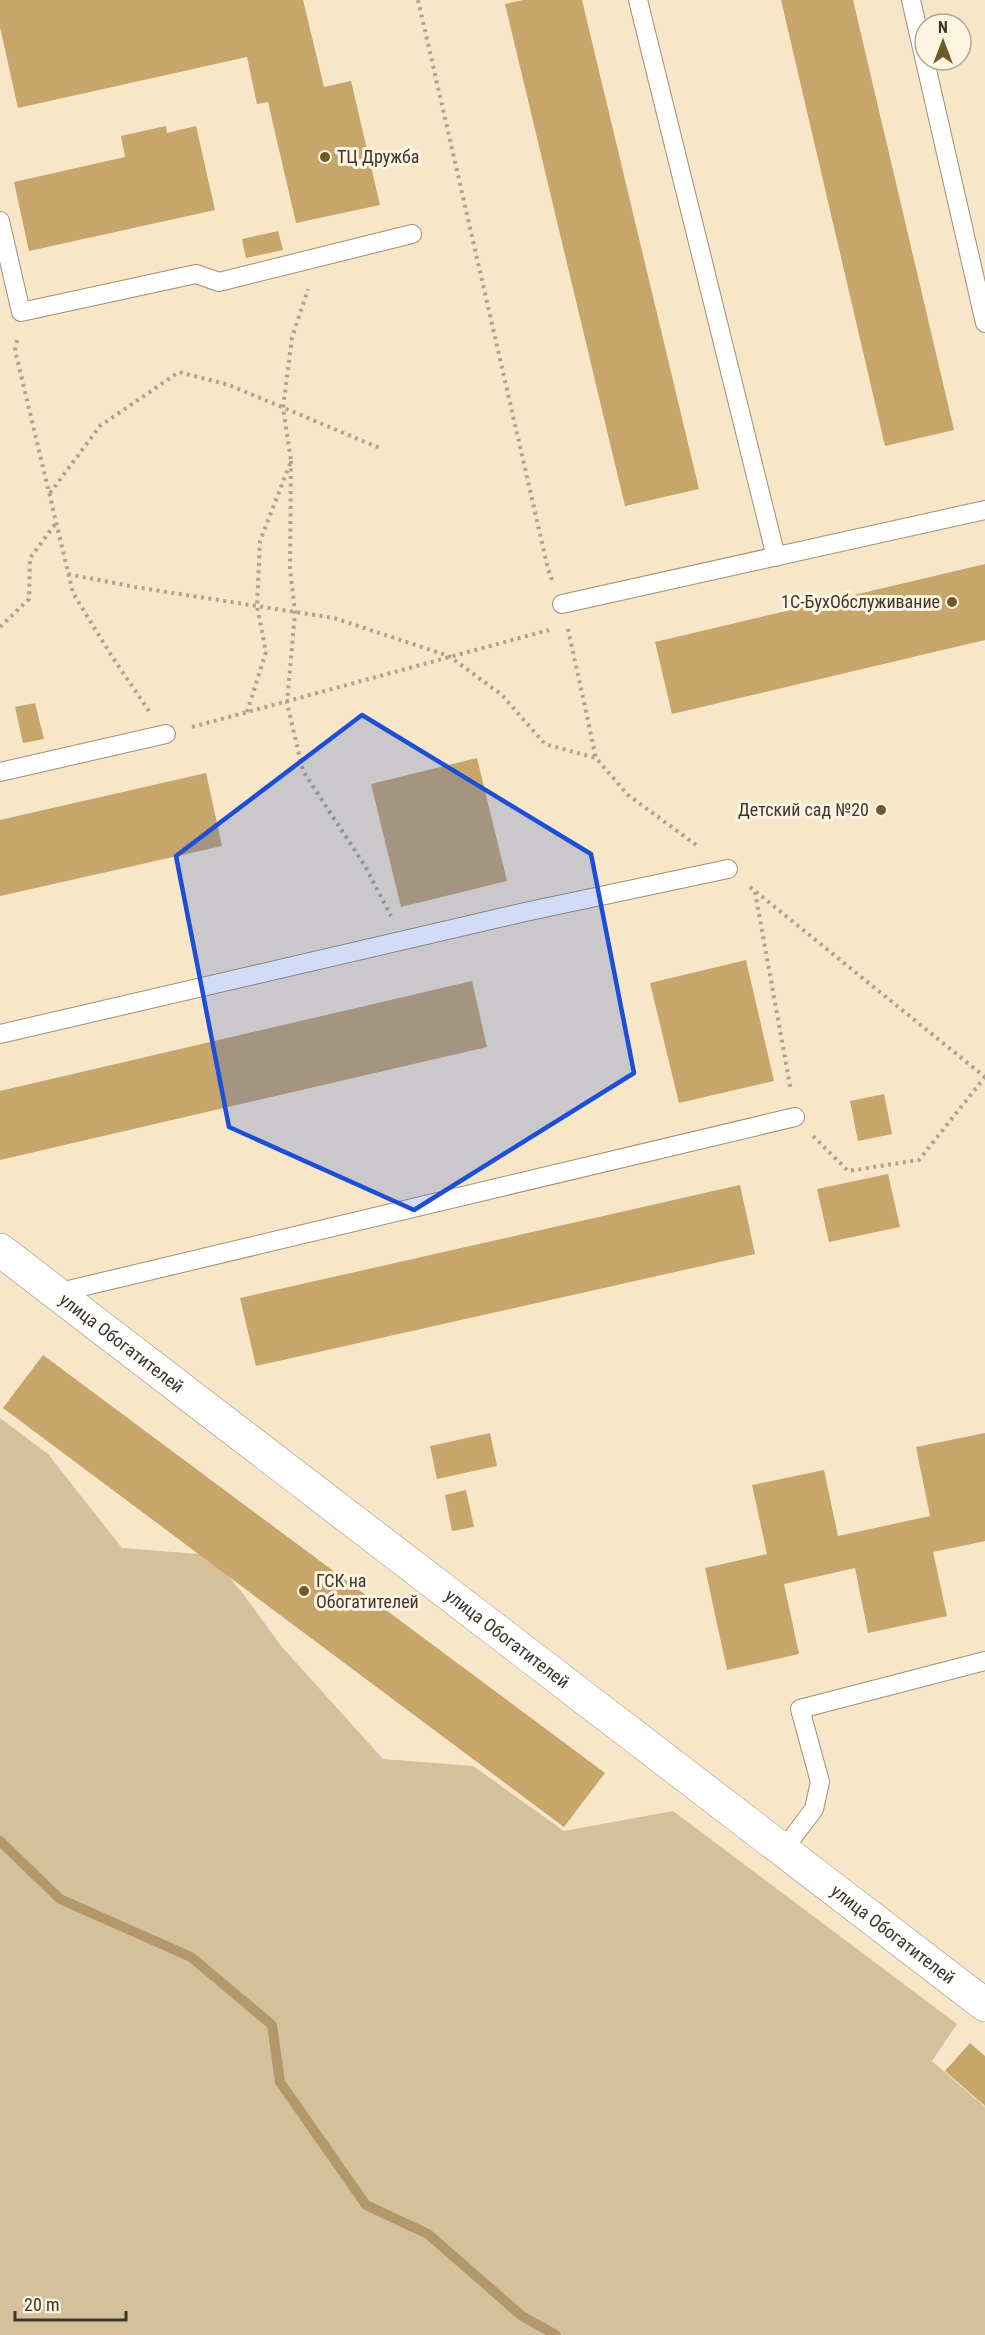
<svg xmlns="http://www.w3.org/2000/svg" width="985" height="2335" font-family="'Roboto Condensed',sans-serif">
<rect width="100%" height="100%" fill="#f7e6c8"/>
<!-- green -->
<path fill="#d5c09c" d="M0,1418L48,1454L122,1548L211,1555L244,1595L282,1647L383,1759L473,1766L564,1831L673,1811L957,2024L932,2061L985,2107V2335H0Z"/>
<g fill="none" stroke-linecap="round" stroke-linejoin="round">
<!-- stream -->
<path stroke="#b2986b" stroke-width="10" d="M0,1841L60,1899L191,1957L272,2025L280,2082L366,2205L428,2234L522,2316L556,2335"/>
</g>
<!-- building -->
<g fill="#c7a66b">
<path d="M0,0H303L324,87L351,81L380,205L296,223L268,102L257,104L247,57L18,108L0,27Z"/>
<path d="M523,0H582L699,489L625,506L505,4Z"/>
<path d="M781,0H853L954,430L885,446Z"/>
<path d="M166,126L167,133L196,126L215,210L29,251L14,182L125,157L121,136Z"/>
<path d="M278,231L283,250L246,258L242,239Z"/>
<path d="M985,564V640L672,714L655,642Z"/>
<path d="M35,703L44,739L23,743L15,707Z"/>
<path d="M477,758L507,881L401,907L371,784Z"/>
<path d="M206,773L222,846L0,896V820Z"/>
<path d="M746,960L774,1081L679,1103L650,983Z"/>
<path d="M472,981L487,1047L0,1160V1091Z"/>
<path d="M884,1094L892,1134L858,1141L850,1101Z"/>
<path d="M888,1174L900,1227L829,1242L817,1189Z"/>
<path d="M740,1185L755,1254L256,1366L240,1298Z"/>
<path d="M43,1355L605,1773L564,1827L3,1408Z"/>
<path d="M490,1433L497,1466L437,1479L430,1446Z"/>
<path d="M985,1433V1541L933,1552L947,1616L868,1633L855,1568L784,1584L799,1654L727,1670L705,1568L767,1554L752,1485L824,1470L838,1536L930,1516L916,1447Z"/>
<path d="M466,1490L474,1527L452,1531L445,1495Z"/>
<path d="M970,2043L985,2056V2106L945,2071Z"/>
</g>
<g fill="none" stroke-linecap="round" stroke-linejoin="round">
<defs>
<g id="lane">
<path d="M638,0L776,557"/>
<path d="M911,0L985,323"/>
<path d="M0,221L21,312L196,274L219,282L412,234"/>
<path d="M562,604L985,510"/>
<path d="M0,772L166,734"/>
<path d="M0,1034L525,912L728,869"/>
<path d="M56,1293L795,1117"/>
<path d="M783,1850L814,1809L820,1782L800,1709L985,1661"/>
</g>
<g id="street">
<path id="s1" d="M0,1250L985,2005"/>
</g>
</defs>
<!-- lane casing -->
<use href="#lane" stroke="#a19075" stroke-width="20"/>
<!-- street casing -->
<use href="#street" stroke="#a19075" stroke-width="34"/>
<!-- path -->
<g stroke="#b1a48d" stroke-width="4" stroke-dasharray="3 4.5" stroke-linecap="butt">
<path d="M418,0L548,569L552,580"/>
<path d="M17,340L15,350L73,593L111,655L149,711"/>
<path d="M291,461L290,569L295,612L287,703L303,771L365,866L391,916"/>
<path d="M50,493L100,426L179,372L229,385L382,449"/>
<path d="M68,574L135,587L334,618L449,656L502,695L545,744L596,758"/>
<path d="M0,627L29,599L30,558L56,523"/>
<path d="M568,629L596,758L628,795L699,847"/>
<path d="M247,712L266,652L257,606L260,541L291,461L283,408L292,338L308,289"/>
<path d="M192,727L549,630"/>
<path d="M750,887L985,1077"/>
<path d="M755,892L791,1091"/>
<path d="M813,1136L848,1171L919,1160L985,1077"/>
</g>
<!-- lane -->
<use href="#lane" stroke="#fff" stroke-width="18"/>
<!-- street -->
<use href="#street" stroke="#fff" stroke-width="33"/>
</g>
<!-- marked area -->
<path fill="#1d4ed8" fill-opacity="0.2" stroke="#1d4ed8" stroke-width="4.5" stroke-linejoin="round" d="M362,715L591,854L634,1073L414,1210L229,1127L176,856Z"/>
<!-- markers -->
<g fill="#715829" stroke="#fef4e2" stroke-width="2">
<circle cx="325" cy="157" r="6"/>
<circle cx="952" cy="602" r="6"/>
<circle cx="881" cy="810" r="6"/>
<circle cx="304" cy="1591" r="6"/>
</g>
<g text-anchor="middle" stroke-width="6" stroke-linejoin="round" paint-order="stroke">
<!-- poi labels -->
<g font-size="18" fill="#3d362a" stroke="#fef4e2" text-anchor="start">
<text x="337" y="163">ТЦ Дружба</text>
<text x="940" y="608" text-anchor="end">1С-БухОбслуживание</text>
<text x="869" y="816" text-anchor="end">Детский сад №20</text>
<text x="316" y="1587">ГСК на<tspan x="316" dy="21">Обогатителей</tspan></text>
</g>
<!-- street labels -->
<g font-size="18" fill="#3d362a" stroke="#fef4e2">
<text dy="6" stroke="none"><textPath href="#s1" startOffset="153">улица Обогатителей</textPath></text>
<text dy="6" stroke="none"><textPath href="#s1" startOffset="639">улица Обогатителей</textPath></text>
<text dy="6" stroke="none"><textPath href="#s1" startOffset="1125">улица Обогатителей</textPath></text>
</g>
</g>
<!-- north arrow -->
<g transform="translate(943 42)"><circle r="28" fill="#fef4e2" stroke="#b1a898" stroke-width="1.5"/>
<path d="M0-4.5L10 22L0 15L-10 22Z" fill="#715829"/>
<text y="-9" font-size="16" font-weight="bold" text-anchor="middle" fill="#3d362a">N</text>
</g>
<!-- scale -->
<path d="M15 2311v9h111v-9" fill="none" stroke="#3d362a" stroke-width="3"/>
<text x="24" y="2311" font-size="18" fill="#3d362a" stroke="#fef4e2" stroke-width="4.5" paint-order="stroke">20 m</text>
</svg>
